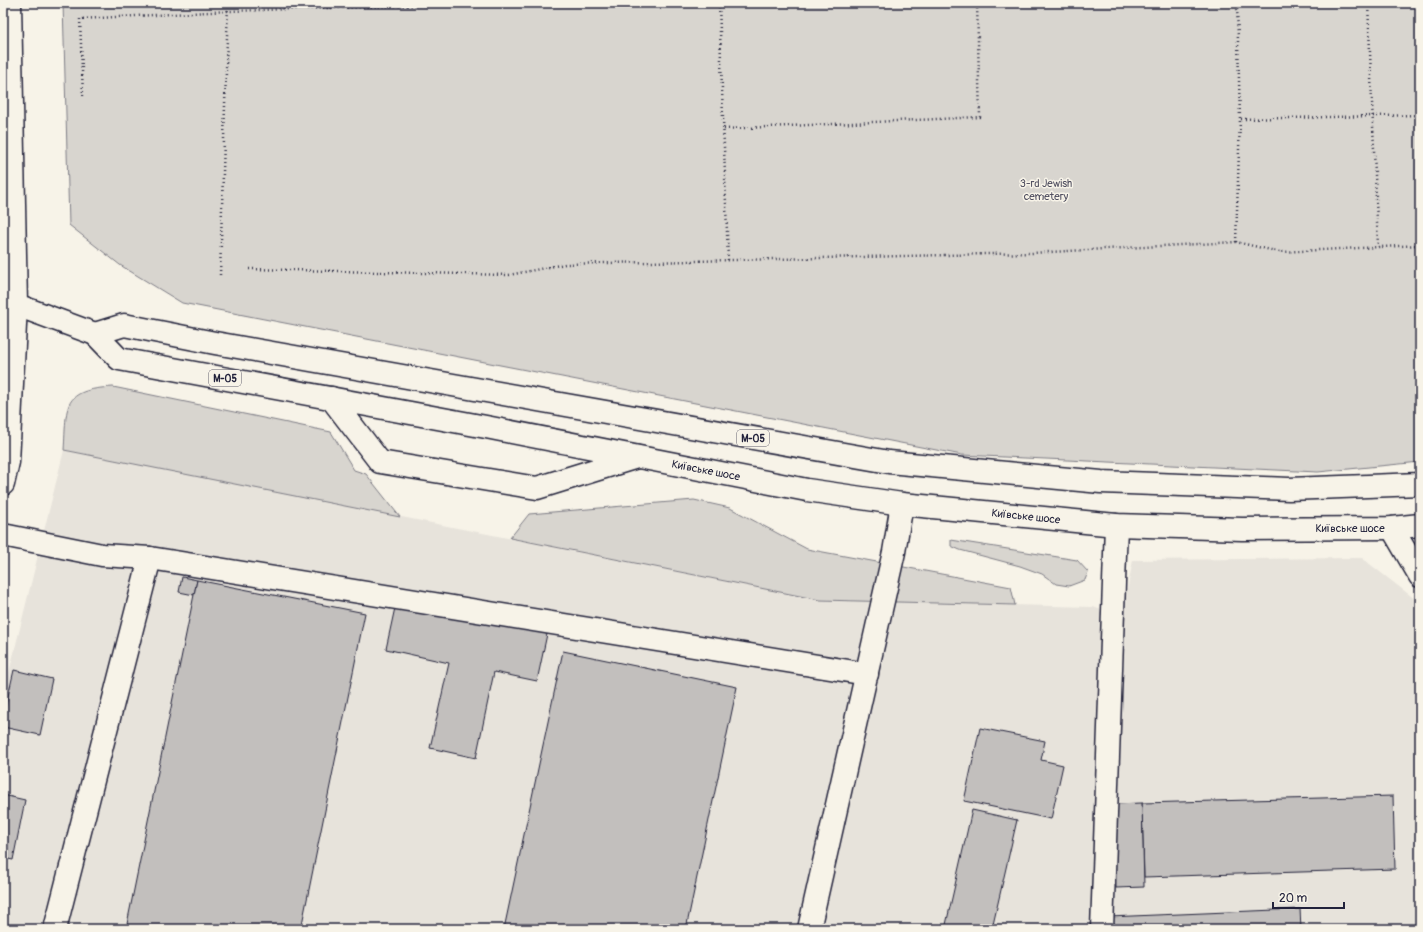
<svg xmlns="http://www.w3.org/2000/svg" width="1423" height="932" font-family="Pangolin,sans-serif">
<rect width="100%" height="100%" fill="#f7f3e8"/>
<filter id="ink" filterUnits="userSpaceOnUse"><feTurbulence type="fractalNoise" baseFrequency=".025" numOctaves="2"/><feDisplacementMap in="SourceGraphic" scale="8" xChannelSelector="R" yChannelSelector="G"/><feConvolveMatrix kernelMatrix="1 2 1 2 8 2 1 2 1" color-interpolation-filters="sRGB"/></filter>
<g filter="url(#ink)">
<!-- built -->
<path fill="#e7e3db" d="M64,450L820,600L1093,607L1122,617L1133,560L1362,558L1420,603V929H3V697Z"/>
<!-- green -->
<g fill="#d8d5cf" stroke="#7d7c85">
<path d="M63,3H1420V462L1318,472L962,455L182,303L120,265L69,225Z"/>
<path d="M113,387L331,432L354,470L366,474L400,517L64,450C67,405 61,390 113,387Z"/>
<path d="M694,500L730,508L807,549L1011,587L1015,605L820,600L510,538L529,514Z"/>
<path d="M951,540L1077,560L1088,572L1085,580L1069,586L1056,584L1042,574L1020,566L960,550L951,546Z"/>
</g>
<!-- building -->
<g fill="#c2bfbd" stroke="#22223b">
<path d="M182,577L197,580L194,595L179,592Z"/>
<path d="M197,580L365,613L301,929H126Z"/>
<path d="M396,603L547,634L537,681L494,672L476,758L430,748L449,663L386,649Z"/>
<path d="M563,651L737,687L686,929H504Z"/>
<path d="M14,670L52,679L40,735L3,727V718Z"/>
<path d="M980,728L1045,741L1041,760L1063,765L1051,819L964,801Z"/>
<path d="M3,795L25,800L13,860L3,858Z"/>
<path d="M1393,796L1395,869L1144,877L1142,803Z"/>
<path d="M1142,803L1144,887L1116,888L1114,804Z"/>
<path d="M972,810L1017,820L992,929H945Z"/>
<path d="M1300,909L1301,929H1109L1108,917Z"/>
</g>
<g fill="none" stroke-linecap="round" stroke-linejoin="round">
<defs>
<g id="minor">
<path d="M331,398L380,462L537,488L637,457"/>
<path d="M1392,528L1420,576"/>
<path d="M3,535L102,555L150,558L867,674"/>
<path d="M55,929L150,558"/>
<path d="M809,929L894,552L902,504"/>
<path d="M1102,929L1116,525"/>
</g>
<g id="major">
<path d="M3,300L95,334L119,359L486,427L807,490L902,504L1116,525L1242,529L1392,528L1420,525"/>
<path d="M95,334L124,325L215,343L889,462L1101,482L1289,489L1420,484"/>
<path d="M3,484L8,462L16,305L10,3"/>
</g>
</defs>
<!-- minor casing -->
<use href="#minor" stroke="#22223b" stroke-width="25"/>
<!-- major casing -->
<use href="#major" stroke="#22223b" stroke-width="25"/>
<!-- path -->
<g stroke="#22223b" stroke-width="2.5" stroke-dasharray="1 3" stroke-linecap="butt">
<path d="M719,3L728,261"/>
<path d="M1368,3L1378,247"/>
<path d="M83,96L80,19L228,11L496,3"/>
<path d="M1241,119L1420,115"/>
<path d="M724,129L980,117L977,3"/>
<path d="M1236,242L1240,119L1237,3"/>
<path d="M249,269L509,275L565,264L1031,253L1236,242L1280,252L1420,245"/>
<path d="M220,275L228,3"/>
</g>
<!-- minor -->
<use href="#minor" stroke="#f7f3e8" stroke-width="22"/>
<!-- major -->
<use href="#major" stroke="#f7f3e8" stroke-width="22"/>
</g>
</g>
<g text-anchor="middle" stroke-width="3" stroke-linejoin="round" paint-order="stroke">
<!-- shield labels -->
<g fill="#f7f3e8" stroke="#62616f" stroke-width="1">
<rect x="209" y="370" width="32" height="16" rx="3"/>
<rect x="737" y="430" width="32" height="16" rx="3"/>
</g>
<g font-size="10" font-weight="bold" fill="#22223b">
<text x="225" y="382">М-05</text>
<text x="753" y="442">М-05</text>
</g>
<!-- park labels -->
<g font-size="11" fill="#504f60" stroke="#f7f3e8">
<text x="1046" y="187">3-rd Jewish<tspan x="1046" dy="13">cemetery</tspan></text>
</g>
<!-- street labels -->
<g font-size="11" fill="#22223b" stroke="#f7f3e8">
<text transform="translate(706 470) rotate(11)" y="4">Київське шосе</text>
<text transform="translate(1026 516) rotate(6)" y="4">Київське шосе</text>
<text x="1350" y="532">Київське шосе</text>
</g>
</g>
<!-- margin -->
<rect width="1423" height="932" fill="none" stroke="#f7f3e8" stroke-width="16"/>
<rect x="8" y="8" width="1407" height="916" fill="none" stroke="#22223b" stroke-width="1.5" filter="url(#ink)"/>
<!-- scale -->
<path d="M1273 902v6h71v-6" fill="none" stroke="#22223b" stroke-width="2"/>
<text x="1279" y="902" font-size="12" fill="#22223b" stroke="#f7f3e8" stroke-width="3" paint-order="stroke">20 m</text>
</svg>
